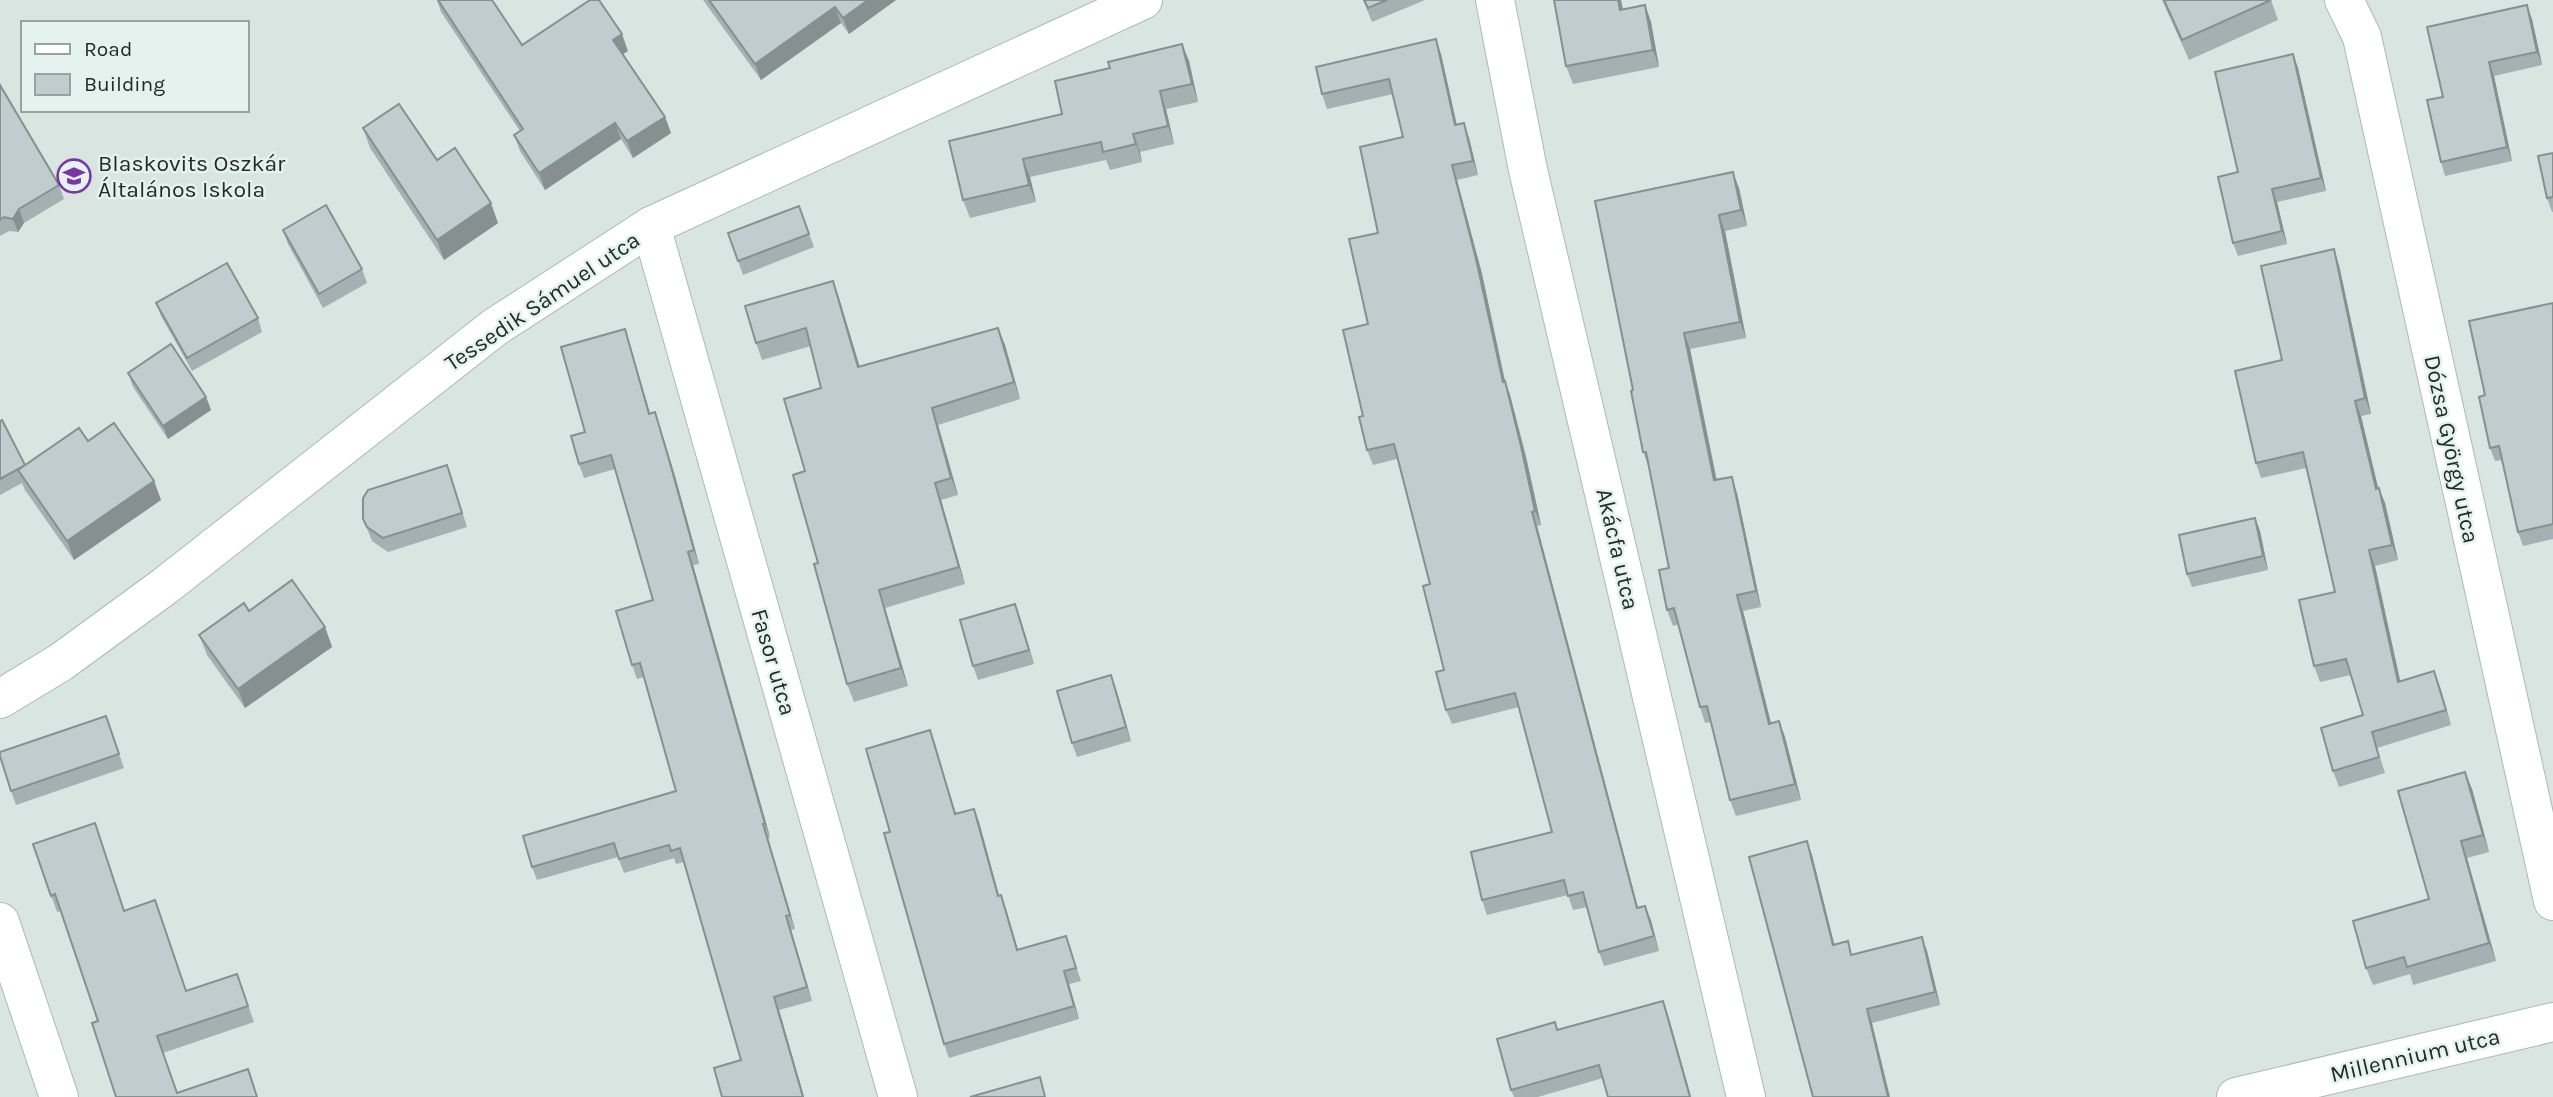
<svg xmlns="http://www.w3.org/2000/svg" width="2553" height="1097" font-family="Karla,sans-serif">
<rect width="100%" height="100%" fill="#d8e5e0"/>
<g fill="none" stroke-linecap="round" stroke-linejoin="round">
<defs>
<g id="minor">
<path d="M1495,0L1528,170L1746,1097"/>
<path d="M2344,0L2362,37L2553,901"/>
<path d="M651,226L898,1097"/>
<path d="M0,699L61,662L165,586L495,327L651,226L1143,0"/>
<path d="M0,922L59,1097"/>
<path d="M2236,1097L2553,1022"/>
</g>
</defs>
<!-- minor casing -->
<use href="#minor" stroke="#adbab5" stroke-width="40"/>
<!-- minor -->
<use href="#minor" stroke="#fff" stroke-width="38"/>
</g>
<!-- wall -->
<g fill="#a4b0b1">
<path d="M437,0H492L522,45L628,51L623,54L665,117L671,133L633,158L621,139L545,190L520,151L514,135L520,131L441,12Z"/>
<path d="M703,0H896L849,34L841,23L761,80Z"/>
<path d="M1363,0H1425L1372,22Z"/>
<path d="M1554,0H1621L1623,9L1645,5L1651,22L1659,67L1573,84L1566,66Z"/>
<path d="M2162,0H2271L2278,20L2189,60Z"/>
<path d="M2532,19L2542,65L2494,76L2512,161L2445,176L2441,162L2443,97Z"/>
<path d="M1182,44L1189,61L1198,102L1166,109L1174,144L1140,152L1142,162L1110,170L1106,160L1030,177L1036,202L970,218L963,200L1062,114L1110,68Z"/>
<path d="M1441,54L1457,125L1464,123L1469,138L1478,175L1457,180L1482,274L1505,381L1510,395L1526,457L1541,525L1537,526L1638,908L1645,906L1659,951L1604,966L1599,952L1587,907L1573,910L1568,895L1487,915L1482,900L1552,832L1519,707L1452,724L1446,710L1444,670L1430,584L1397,459L1373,465L1367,450L1363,416L1368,324L1378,233L1403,137L1393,94L1327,109L1322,94Z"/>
<path d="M2293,54L2298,68L2326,191L2277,202L2287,244L2238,256L2233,243L2238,172Z"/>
<path d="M0,85L59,185L64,199L24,223L18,232L9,231L0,236Z"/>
<path d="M363,128L437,160L498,223L444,260L370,148Z"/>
<path d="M2553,153V212H2552L2547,198Z"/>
<path d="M1739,188L1747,226L1725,231L1746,338L1690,349L1716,480L1737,493L1761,607L1743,611L1771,723L1779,721L1785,737L1801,800L1736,816L1730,800L1711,722L1705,723L1700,707L1679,624L1673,626L1667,610L1669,568L1649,468L1643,452L1633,390L1595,201Z"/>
<path d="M799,206L814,247L743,275L728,233Z"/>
<path d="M283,230L362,269L367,283L323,308L288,244Z"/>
<path d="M2339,265L2371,414L2361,416L2378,488L2385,503L2398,560L2375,566L2400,682L2440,687L2451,725L2377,748L2385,773L2339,787L2333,771L2363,715L2351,675L2320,682L2314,666L2335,592L2306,468L2261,478L2256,463L2282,360Z"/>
<path d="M833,281L839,298L859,366L998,328L1005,345L1020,399L938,425L958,495L941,500L965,584L885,608L908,686L854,702L847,684L818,563L805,471L821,388L811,346L762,360L756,343Z"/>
<path d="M156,303L258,318L262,332L192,371L161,316Z"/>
<path d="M2553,303V539L2523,546L2518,532L2502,460L2495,461L2490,448L2485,395Z"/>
<path d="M625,329L650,413L660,426L675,476L699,564L693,565L770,837L768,838L795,929L791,930L812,1001L779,1010L804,1097H722L741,1060L684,862L676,864L674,858L624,873L618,857L537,880L532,867L676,791L644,677L637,679L632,665L653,600L615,469L584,478L579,464L585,432Z"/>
<path d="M128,373L206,397L211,410L168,439L133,387Z"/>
<path d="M0,421L25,465L88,441L154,481L161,500L74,560L25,490L22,483L0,495Z"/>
<path d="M452,479L467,527L388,552L372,541L363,519Z"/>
<path d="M2255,518L2260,531L2268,570L2192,587L2187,574Z"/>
<path d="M249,611L325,627L332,647L245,708L207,655L199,635Z"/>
<path d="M1020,618L1034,664L978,680L973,666Z"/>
<path d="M1116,689L1131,741L1077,757L1072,743Z"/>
<path d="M106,716L124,768L16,805L11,791Z"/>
<path d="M930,730L956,814L974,809L979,822L999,896L1006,909L1018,950L1066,936L1081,981L1069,984L1079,1019L949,1058L944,1044Z"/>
<path d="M2472,789L2489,852L2467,858L2496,961L2413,985L2410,974L2373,985L2366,968L2429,899Z"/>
<path d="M1807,841L1812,855L1834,945L1853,955L1927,951L1940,1005L1872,1023L1813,1097Z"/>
<path d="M33,844L124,911L186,991L237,974L254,1022L163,1053L177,1093L248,1069L257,1097H116L98,1021L61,911L57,912Z"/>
<path d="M1668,1015L1691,1097H1608L1603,1078L1538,1097H1514L1511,1090L1558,1030Z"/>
</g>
<!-- shaded-wall -->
<g fill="#869090">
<path d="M868,0H896L849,34L843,18Z"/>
<path d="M1618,0H1621L1626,27L1620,10Z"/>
<path d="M1645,5L1651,22L1659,67L1653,50Z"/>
<path d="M2527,5L2532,19L2542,65L2537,52Z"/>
<path d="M835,7L841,23L761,80L755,64Z"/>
<path d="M622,34L628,51L620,56L613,40Z"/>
<path d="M1436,39L1441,54L1460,140L1455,125Z"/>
<path d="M1182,44L1189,61L1198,102L1192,84Z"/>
<path d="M2293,54L2298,68L2326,191L2321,178Z"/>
<path d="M2489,62L2494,76L2512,161L2507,147Z"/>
<path d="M1160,91L1166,109L1174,144L1168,126Z"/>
<path d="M665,117L671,133L633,158L627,141Z"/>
<path d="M615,123L621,139L545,190L539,173Z"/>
<path d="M1464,123L1469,138L1478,175L1473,161Z"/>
<path d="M1133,134L1140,152L1142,162L1136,144Z"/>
<path d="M1023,159L1030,177L1036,202L1029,185Z"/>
<path d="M1452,165L1457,180L1482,274L1508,396L1503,382Z"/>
<path d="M1733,172L1739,188L1747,226L1741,210Z"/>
<path d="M2272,189L2277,202L2287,244L2282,231Z"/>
<path d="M491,203L498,223L444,260L437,240Z"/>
<path d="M19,209L24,223L18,232L13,219Z"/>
<path d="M1719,215L1725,231L1746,338L1740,322Z"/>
<path d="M2334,249L2339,265L2371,414L2365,398Z"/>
<path d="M833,281L839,298L865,384L858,367Z"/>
<path d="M998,328L1005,345L1020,399L1014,382Z"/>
<path d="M625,329L629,342L654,427L649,414Z"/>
<path d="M1684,333L1690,349L1720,496L1714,480Z"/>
<path d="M1505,381L1510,395L1526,457L1541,525L1535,511Z"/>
<path d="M206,397L211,410L168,439L163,426Z"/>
<path d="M2355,401L2361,416L2382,504L2376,489Z"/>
<path d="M932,408L938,425L958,495L951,478Z"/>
<path d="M655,412L675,476L699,564L694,550Z"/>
<path d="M1732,477L1737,493L1761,607L1756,591Z"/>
<path d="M154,481L161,500L74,560L67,541Z"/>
<path d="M935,483L941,500L965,584L959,567Z"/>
<path d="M2379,488L2385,503L2398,560L2392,545Z"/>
<path d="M1532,512L1537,526L1642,923L1637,908Z"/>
<path d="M2255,518L2260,531L2268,570L2263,556Z"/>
<path d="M2369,550L2375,566L2404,698L2398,682Z"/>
<path d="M688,552L693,565L770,837L765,824Z"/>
<path d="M879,590L885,608L908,686L901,668Z"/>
<path d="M1737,595L1743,611L1775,740L1769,724Z"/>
<path d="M1015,604L1020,618L1034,664L1029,650Z"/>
<path d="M325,627L332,647L245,708L238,689Z"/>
<path d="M2434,671L2440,687L2451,725L2446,710Z"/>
<path d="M1111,675L1116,689L1131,741L1126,727Z"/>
<path d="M1779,721L1785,737L1801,800L1795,784Z"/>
<path d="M930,730L935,744L960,828L955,814Z"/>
<path d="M2465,772L2472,789L2489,852L2483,835Z"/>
<path d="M974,809L979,822L1003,910L998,896Z"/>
<path d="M763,824L768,838L795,929L790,915Z"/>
<path d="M1807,841L1812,855L1838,959L1833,945Z"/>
<path d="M2461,841L2467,858L2496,961L2489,943Z"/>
<path d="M1001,895L1006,909L1022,964L1017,950Z"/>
<path d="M1645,906L1651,920L1659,951L1654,936Z"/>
<path d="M786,916L791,930L812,1001L807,987Z"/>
<path d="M1922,937L1927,951L1940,1005L1935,992Z"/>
<path d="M1064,971L1069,984L1079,1019L1074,1006Z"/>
<path d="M774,997L779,1010L804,1097H803Z"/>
<path d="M1663,1001L1668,1015L1691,1097H1690Z"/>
<path d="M1867,1009L1872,1023L1890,1097H1888Z"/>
</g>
<!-- building -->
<g fill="#bfcdce" stroke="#869090" stroke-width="2">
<path d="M438,0H492L522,45L590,0H599L622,34L613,40L665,117L627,141L615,123L539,173L514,135L523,129Z"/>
<path d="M709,0H868L843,18L835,7L755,64Z"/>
<path d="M1364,0H1387L1368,8Z"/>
<path d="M1554,0H1618L1620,10L1645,5L1653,50L1566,66Z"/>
<path d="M2164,0H2271L2182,40Z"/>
<path d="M2527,5L2537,52L2489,62L2507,147L2441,162L2427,100L2443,97L2427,27Z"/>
<path d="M1436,39L1455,125L1464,123L1473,161L1452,165L1476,259L1503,382L1505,381L1520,442L1535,511L1532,512L1637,908L1645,906L1654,936L1599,952L1583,892L1568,896L1564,880L1482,900L1471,852L1552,832L1515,693L1446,710L1436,672L1444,670L1423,586L1430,584L1394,444L1367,450L1359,417L1363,416L1343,330L1368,324L1349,239L1378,233L1360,147L1403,137L1389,79L1322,94L1316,67Z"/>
<path d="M1182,44L1192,84L1160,91L1168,126L1133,134L1136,144L1103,152L1101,142L1023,159L1029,185L963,200L949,141L1062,114L1055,81L1110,68L1108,62Z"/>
<path d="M2293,54L2321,178L2272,189L2282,231L2233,243L2218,177L2238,172L2215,72Z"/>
<path d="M0,85L59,185L19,209L13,219L4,217L0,220Z"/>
<path d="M399,104L437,160L455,148L491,203L437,240L363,128Z"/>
<path d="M2553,153V197L2547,198L2538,156Z"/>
<path d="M1733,172L1741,210L1719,215L1740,322L1684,333L1714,480L1732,477L1756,591L1737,595L1769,724L1779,721L1795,784L1730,800L1707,706L1700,707L1674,608L1667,610L1659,570L1669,568L1646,452H1643L1631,391L1633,390L1595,201Z"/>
<path d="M326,205L362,269L319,294L283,230Z"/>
<path d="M799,206L809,234L738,261L728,233Z"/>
<path d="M2334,249L2365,398L2355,401L2376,489L2379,488L2392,545L2369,550L2398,682L2434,671L2446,710L2372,732L2379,757L2333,771L2321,728L2363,715L2346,659L2314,666L2299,600L2335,592L2303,452L2256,463L2235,371L2282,360L2261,266Z"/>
<path d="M227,263L258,318L187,358L156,303Z"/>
<path d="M833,281L858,367L998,328L1014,382L932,408L951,478L935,483L959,567L879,590L901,668L847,684L814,564L818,563L793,475L805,471L784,399L821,388L806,328L756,343L745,306Z"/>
<path d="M2553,303V524L2518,532L2499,446L2490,448L2479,397L2485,395L2469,321Z"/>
<path d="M625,329L649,414L655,412L670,463L694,550L688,552L765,824H763L790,915L786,916L807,987L774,997L803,1097H722L714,1068L741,1060L680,848L671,851L669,845L619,859L614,843L532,867L523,836L676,791L640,663L632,665L616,611L653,600L611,455L579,464L571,436L585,432L561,347Z"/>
<path d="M171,344L206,397L163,426L128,373Z"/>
<path d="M2,420L25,465L0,479V421Z"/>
<path d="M114,423L154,481L67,541L18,470L79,428L88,441Z"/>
<path d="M447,465L462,513L383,538L367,527L363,519V498L368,490Z"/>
<path d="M2255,518L2263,556L2187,574L2179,535Z"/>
<path d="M292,580L325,627L238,689L199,635L244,603L249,611Z"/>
<path d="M1015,604L1029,650L973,666L960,620Z"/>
<path d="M1111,675L1126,727L1072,743L1057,691Z"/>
<path d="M106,716L119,754L11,791L0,756V752Z"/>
<path d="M930,730L955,814L974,809L998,896L1001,895L1017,950L1066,936L1076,968L1064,971L1074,1006L944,1044L884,833L890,832L866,749Z"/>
<path d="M2465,772L2483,835L2461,841L2489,943L2407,967L2404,957L2366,968L2353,921L2429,899L2398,791Z"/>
<path d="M95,823L124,911L155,900L186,991L237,974L248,1006L157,1036L177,1093L248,1069L257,1097H116L92,1023L98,1021L55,894L51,896L33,844Z"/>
<path d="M1807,841L1833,945L1848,941L1851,955L1922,937L1935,992L1867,1009L1888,1097H1813L1749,857Z"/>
<path d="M1663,1001L1690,1097H1608L1599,1065L1511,1090L1497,1039L1555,1022L1557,1030Z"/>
<path d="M1040,1077L1045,1097H970Z"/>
</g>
<!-- icons -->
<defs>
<symbol id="school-ring" viewBox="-11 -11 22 22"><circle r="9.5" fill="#e5f3ee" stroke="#7d34a6" stroke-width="1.5"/><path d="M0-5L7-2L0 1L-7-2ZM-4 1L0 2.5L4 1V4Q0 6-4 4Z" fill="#7d34a6"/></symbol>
</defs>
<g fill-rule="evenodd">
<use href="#school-ring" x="55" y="157" width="38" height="38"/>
</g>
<g text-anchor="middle" stroke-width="5" stroke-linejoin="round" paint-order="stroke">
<!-- poi labels -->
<g font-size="23" fill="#252a28" stroke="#e5f3ee" text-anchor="start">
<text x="98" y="171">Blaskovits Oszkár<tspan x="98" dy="26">Általános Iskola</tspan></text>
</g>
<!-- street labels -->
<g font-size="23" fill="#252a28" stroke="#e5f3ee">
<text transform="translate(542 301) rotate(-34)" y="8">Tessedik Sámuel utca</text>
<text transform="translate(2452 449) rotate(78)" y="8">Dózsa György utca</text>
<text transform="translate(1618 549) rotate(77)" y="8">Akácfa utca</text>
<text transform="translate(774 662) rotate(74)" y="8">Fasor utca</text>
<text transform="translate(2415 1055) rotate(-13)" y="8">Millennium utca</text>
</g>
</g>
<!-- legend -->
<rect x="21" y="21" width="228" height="91" fill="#e5f3ee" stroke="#98a39f" stroke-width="2"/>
<rect x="35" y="44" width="35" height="10" fill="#ffffff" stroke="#98a39f" stroke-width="2"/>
<text x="84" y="56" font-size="21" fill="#252a28">Road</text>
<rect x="35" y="74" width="35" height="21" fill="#bfcdce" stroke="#98a39f" stroke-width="2"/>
<text x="84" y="91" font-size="21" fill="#252a28">Building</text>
</svg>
